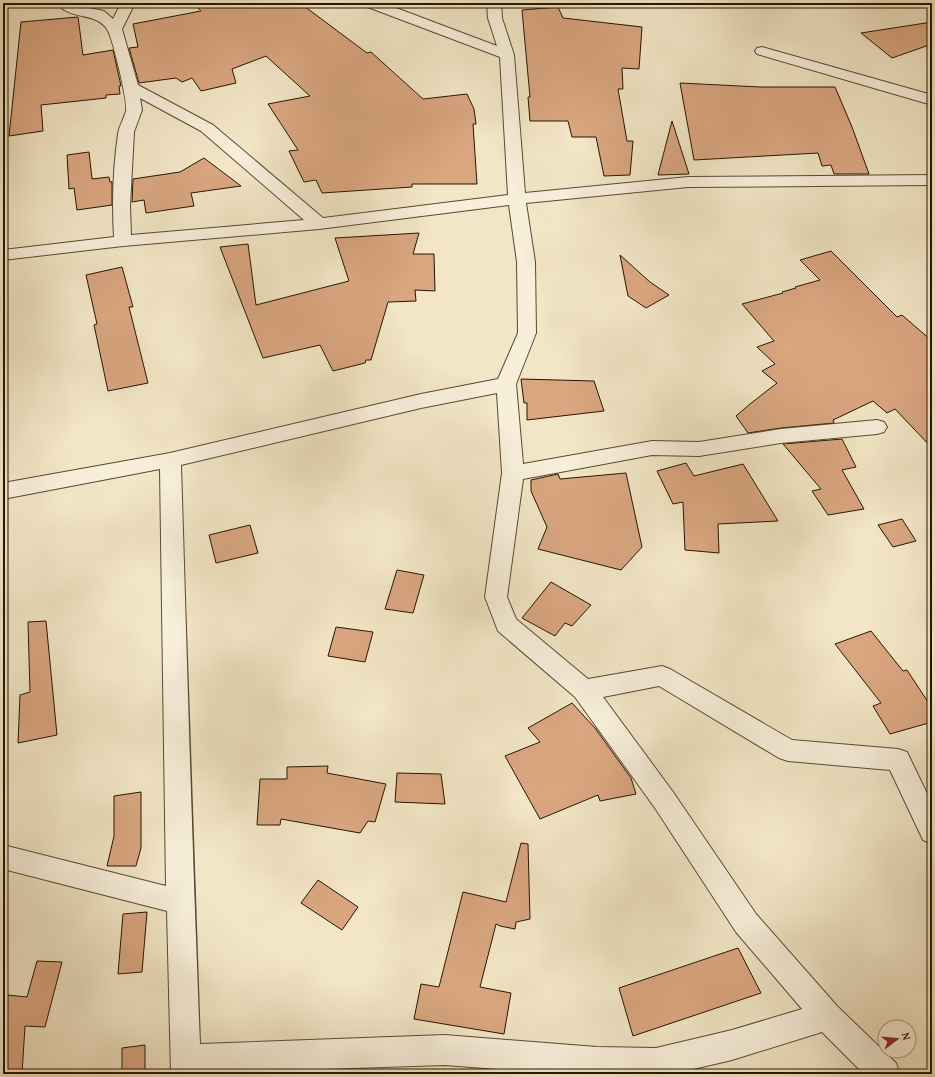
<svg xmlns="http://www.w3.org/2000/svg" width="935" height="1077" font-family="'Gentium Book Plus',serif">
<rect width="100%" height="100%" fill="#f2e6c6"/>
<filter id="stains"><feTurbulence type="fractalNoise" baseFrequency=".005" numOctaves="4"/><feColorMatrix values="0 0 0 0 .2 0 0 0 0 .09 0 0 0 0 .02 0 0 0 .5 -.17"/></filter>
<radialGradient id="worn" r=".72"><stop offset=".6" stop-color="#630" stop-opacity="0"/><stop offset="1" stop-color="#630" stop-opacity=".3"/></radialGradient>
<!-- building -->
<g fill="#d9a680" stroke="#271500">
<path d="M193,3H300L367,53L371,52L423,99L467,94L474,109L476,124H473L477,184H412V187L322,193L316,180L304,182L289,151L298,150L268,104L310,96L266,56L232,69L236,83L201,91L192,78L182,82L176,78L139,83L129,48L138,47L133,24L201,11Z"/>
<path d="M558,7L563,18L642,27L639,69L622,68L623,89H618L627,141H633L630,175L604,176L596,137H572L568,121H530L528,97H530L522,10Z"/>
<path d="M78,17L83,55L113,50L121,86H119L120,94L106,95V98L41,105L43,131L9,136L21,22Z"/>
<path d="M932,22V44L892,58L861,33Z"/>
<path d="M680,83L760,87H835L852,127L869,174H834L831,165L822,166L818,153L694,160Z"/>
<path d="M672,121L689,174L658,175Z"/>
<path d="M89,152L92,179L109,177L110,182H112V205L77,210L74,188L69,189L67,155Z"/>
<path d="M204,158L241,186L191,193L194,206L146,213L144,200L132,202L133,179L180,172Z"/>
<path d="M419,233L413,254H434L435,291L415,290L416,301L388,302L371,360H366L365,363L333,371L320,345L263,358L220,247L248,244L256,305L349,281L335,238Z"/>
<path d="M831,251L897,317L902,315L932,341V448L895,409L887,413L873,401L833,420L834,423L781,428L748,433L736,416L750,404L777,383L762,371L775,364L757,347L774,341L742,304L783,293L782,292L796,288L795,287L820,280L800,260Z"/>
<path d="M620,255L650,282L669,295L646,308L628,296Z"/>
<path d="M122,267L133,307H129L148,383L108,391L94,325L97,324L86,275Z"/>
<path d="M521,379L594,381L604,411L527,420V403H524Z"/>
<path d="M842,439L856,467L842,470L864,509L828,515L812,491L821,489L783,444Z"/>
<path d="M686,463L694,476L743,464L778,521L718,524L719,553L685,550L683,502L673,504L657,471Z"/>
<path d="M626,473L642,547L621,570L538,549L547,527L531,491V480L558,474L560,479Z"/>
<path d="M902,519L916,541L893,547L878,525Z"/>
<path d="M250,525L258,553L216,563L209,535Z"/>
<path d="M397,570L424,575L413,613L385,609Z"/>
<path d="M551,582L591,605L572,626L565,623L555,636L522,618Z"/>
<path d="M46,621L57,735L18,743L20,695L30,692L28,622Z"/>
<path d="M336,627L373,632L365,662L328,656Z"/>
<path d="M871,631L903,671L907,670L932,708V722L890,734L873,706L881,703L835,644Z"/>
<path d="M572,703L595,728L631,778L636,794L600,801L598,795L540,819L505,756L540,742L528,728Z"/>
<path d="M328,766L327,773L386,784L375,822L368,821L360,833L281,819L280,825H257L260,779H287V767Z"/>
<path d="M397,773L441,774L445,804L395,802Z"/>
<path d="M141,792V848L136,866H107L114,836V796Z"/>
<path d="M521,843L528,844L530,919L516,922L515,929L500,926L496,924L480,987L511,993L504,1034L414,1019L421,984L439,987L463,892L506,902Z"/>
<path d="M318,880L358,907L342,930L301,903Z"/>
<path d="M147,912L142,972L118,974L123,914Z"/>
<path d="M738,948L761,993L633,1036L619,988Z"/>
<path d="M37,961L62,962L45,1027L25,1026L22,1074H3V1008L7,995L27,997Z"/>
<path d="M145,1045V1074H122V1048Z"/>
</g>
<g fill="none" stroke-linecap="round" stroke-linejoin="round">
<defs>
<g id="minor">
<path d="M57,3H75L84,7L104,11L113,19L121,3H135L122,29L138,85L213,125L323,218L508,195L500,57L365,6L363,3H383L497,46L488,18L487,3H501L502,18L514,55L525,193L688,177L932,175V185L688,187L526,203L535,262L536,333L516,384L523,464L652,441L699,442L781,429L877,420L884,422L887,427L884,432L877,434L781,443L699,456L652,455L523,479L507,597L516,619L588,679L662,666L670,669L792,740L898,749L907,752L932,804V844L923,840L890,770L788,761L779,758L659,686L603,697L673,792L756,914L837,1006L896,1063L900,1074H864L822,1032L732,1060L672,1074H561L445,1065L171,1074L167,911L3,869V845L166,886L160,469L3,499V483L170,453L421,394L498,379L518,333L517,262L509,205L319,229L123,246L3,260V250L114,237C112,203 113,168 118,134C119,126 124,119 126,111C128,102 113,40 108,31C98,11 69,21 57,3ZM140,98L201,131L304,220L131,235L130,206L134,132L142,110ZM497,393L502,473L485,597L498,631L575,697L655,808L736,932L802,1009L732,1030L656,1048L597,1047L445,1035L200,1044C192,851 187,658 181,465L421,408Z"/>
<path d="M762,47L932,95V105L757,54L755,51L757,48Z"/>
</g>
</defs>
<!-- minor casing -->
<use href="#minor" stroke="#5a4932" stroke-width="2"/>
<!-- minor -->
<use href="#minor" fill="#f7efda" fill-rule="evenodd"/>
</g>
<!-- margin -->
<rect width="935" height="1077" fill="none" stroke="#f2e6c6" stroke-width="16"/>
<rect x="4" y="4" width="927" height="1069" fill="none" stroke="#271500" stroke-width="2"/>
<rect x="8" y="8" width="919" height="1061" fill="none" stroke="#271500"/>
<!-- north arrow -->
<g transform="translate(897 1039) rotate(74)"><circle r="19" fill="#f7efda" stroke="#a49883"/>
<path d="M0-3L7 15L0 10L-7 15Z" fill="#8f2418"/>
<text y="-6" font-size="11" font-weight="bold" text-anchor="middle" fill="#271500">N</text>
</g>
<rect width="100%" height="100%" filter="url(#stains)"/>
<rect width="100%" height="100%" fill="url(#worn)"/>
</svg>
